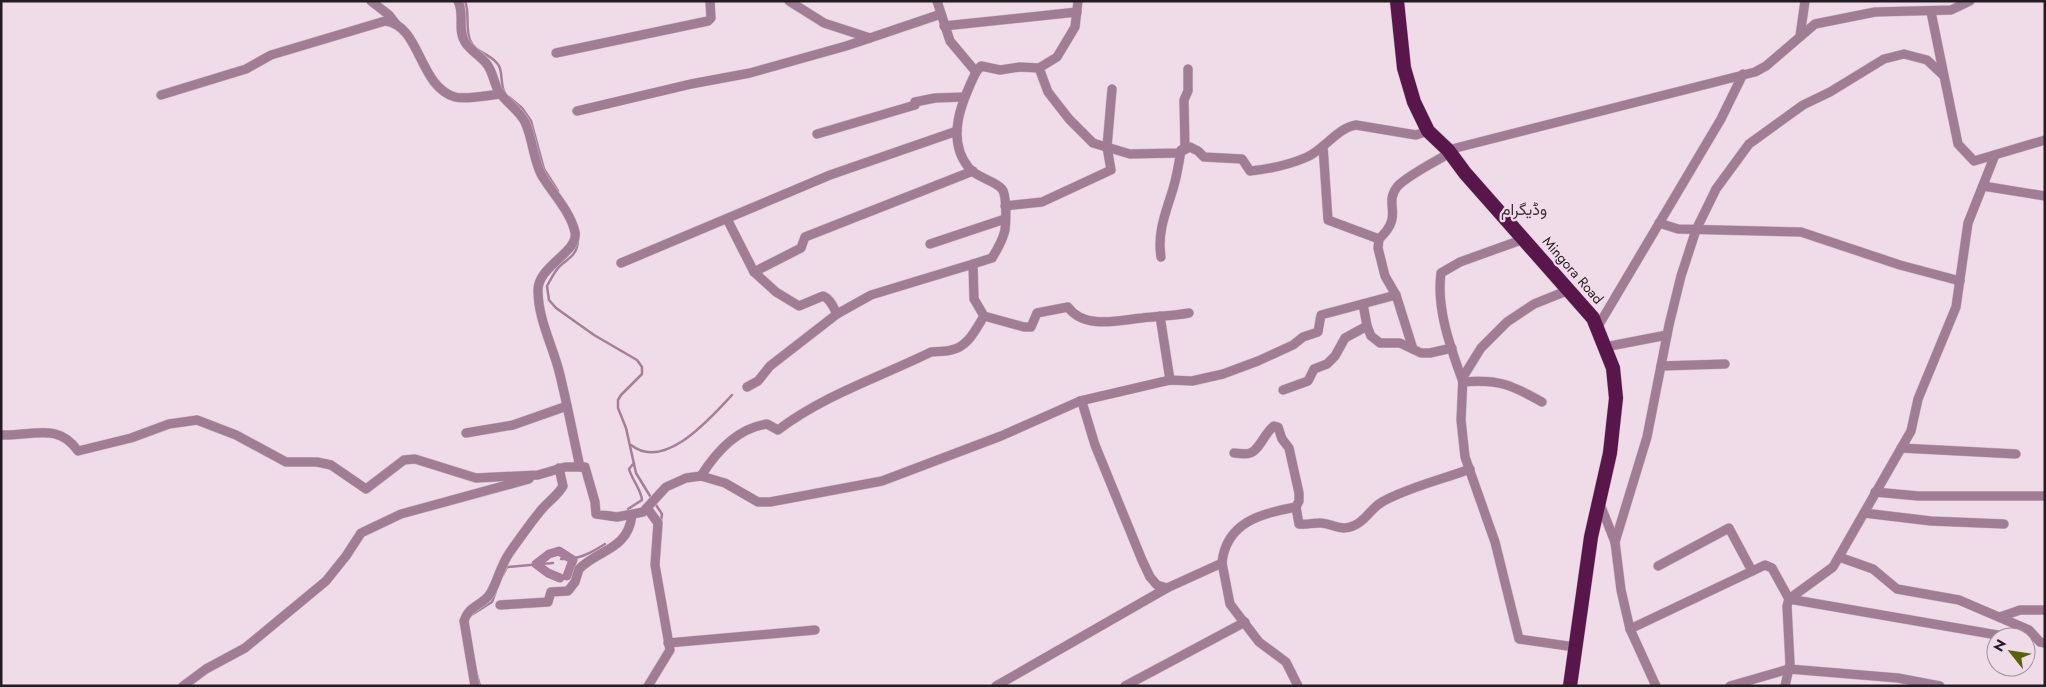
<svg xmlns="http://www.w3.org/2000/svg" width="2046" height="687" font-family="Jost,Vazirmatn,sans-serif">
<rect width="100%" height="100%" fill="#f0dbe9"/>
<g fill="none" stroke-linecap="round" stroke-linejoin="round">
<!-- stream -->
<g stroke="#a67e9a" stroke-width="2.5">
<path d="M465,1C470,13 465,28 470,40C475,53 493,54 499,66C503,74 500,85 505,93"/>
<path d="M509,97L522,108L531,121L544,169L558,191"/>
<path d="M578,239C578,253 571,257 561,265C555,270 551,279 547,286L549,300L556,308L594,335L637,360L642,367V374L621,395L618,400V408L626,428L636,473L650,496"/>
<path d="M631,445C665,472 711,417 732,395"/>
<path d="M656,505L662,514L661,521"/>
<path d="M628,509L642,500C641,489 632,480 629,469L634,463"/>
<path d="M561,559C578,560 591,553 605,544"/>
<path d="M503,575L507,567L553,563"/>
<path d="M473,614L492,602L496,591"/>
<path d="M477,675L480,686"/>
</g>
<!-- canal -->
<path stroke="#a67e9a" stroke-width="9" d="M560,578L548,573L536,564L549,554L559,551L573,560L567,576"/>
<defs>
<g id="minor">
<path d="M371,1L389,15L396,24"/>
<path d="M458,1C465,14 457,30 465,42C470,50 480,56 486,63C493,71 493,81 498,90C505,102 519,110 525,122C533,139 533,160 542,176C553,194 570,211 575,232C579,252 538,266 538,290C538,319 552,344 559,371C567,403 573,435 580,467"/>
<path d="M789,1L824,23L870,38L941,14"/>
<path d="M937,1L950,41L976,72L981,66L1000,70L1020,67L1039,68L1057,57L1075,27L1078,1"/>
<path d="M1931,12L1958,144L1974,161L2045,140"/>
<path d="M944,26L1077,12"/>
<path d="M1800,36L1805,1"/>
<path d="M556,53L708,21L711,18L710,1"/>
<path d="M1039,68L1048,92L1069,119L1093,143L1130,154L1178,153L1190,147L1198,151L1204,157L1242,159L1250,171C1269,169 1289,165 1307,157C1325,149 1337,128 1356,125L1416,135L1428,131"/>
<path d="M161,95L246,69L271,55L385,21C421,25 418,86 455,97C465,100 489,95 501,94"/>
<path d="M577,111L691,84L750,73L846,46L870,38"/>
<path d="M817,134L915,105V102L935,98L964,97"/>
<path d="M1323,146L1328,220L1379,239"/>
<path d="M1185,149L1184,100L1188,91V69"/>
<path d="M1448,150L1755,72L1766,66L1815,24L1875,12L1951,10L1970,1"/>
<path d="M1983,186L2045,196"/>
<path d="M1005,206L1042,202L1111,170L1107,147L1112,89"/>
<path d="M727,219L754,272L776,292L799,306L823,296C831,299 833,307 837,314"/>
<path d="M1659,223L1678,229L1801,232L1900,265L1960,281"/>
<path d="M1524,239L1460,262L1441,273C1436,309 1451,349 1463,382C1499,379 1512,385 1542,402"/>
<path d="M930,244L1005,219"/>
<path d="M1161,257C1157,232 1166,212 1173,189C1177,176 1179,163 1181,150"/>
<path d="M621,263L830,175L957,131"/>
<path d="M754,272L801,248L805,237L973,171"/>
<path d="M1569,290L1534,304L1507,322L1481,348L1463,377L1461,420L1465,457L1495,542L1519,639L1575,647"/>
<path d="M1363,304L1367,326"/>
<path d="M984,316L1024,327H1031L1037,313L1068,307C1084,330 1120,320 1142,318C1158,316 1173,316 1189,313"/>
<path d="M1160,316L1170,380"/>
<path d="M1597,328L1721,119L1743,74"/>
<path d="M1605,347L1667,335"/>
<path d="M1413,349L1396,295L1385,276L1378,248L1379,239C1405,215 1383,205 1397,187C1403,179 1439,159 1450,153"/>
<path d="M1661,366L1725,364"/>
<path d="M747,387L758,381L770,366L837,314L871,295L973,264"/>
<path d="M1283,390L1308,381L1314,369L1327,364L1335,356L1345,338L1367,326L1371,336L1380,343H1400L1421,353H1430L1452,348"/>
<path d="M1080,401L1082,402L1095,445L1142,560L1150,577L1157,585L1167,588L1222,563L1230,604L1259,642L1286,662L1298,686"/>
<path d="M466,433L513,425L567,406"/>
<path d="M1,435C33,436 58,422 78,451L131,438L169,424L197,420L236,435L286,462H317L331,465L366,489L404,460L415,459L476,478L538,475L565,467H585L595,502L596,514L617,517L643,512L666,487L686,478L701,476L725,483L758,502H770L882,481L1001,436L1080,401L1170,380L1192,381L1223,374L1258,361L1293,345L1303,337L1318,332L1321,315L1396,295"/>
<path d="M1901,448L2016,454"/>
<path d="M1234,453C1239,453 1246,455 1250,453C1259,451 1265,432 1274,426L1278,427L1282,439L1289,448L1299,493V501L1296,507"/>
<path d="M701,476C716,452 738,428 767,424L778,430C824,395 880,377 931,352C938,351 945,352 951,350C968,347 976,329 984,316L974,299L973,264L992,258C997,250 1003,239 1005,230C1006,222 1007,195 1002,189C994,180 977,178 969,168C945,139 962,101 976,72"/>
<path d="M1875,492L1918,496H2045"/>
<path d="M1600,504L1615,542L1621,590L1630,629L1656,686"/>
<path d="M647,508L658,523L655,565L670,650L648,686"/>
<path d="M1864,513L1931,521L2004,524"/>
<path d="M1615,542L1647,437L1669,325L1681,276L1696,230L1716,189L1749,144L1803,105L1830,92L1884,59L1904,54L1927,60L1943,75"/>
<path d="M1839,557L1873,569L1897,589L1959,600L2029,630L2040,642L2045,643"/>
<path d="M1222,563C1226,522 1262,513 1296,507L1299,524C1306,525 1312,523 1319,523C1330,522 1339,532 1353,526C1365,522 1371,508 1382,502C1409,487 1441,480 1470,469"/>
<path d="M1658,566L1729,528L1752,571"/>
<path d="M500,605L548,602L551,592L568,591L575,582L579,569C599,549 628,550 632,515"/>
<path d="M2000,617L2020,610H2045"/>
<path d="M1630,629L1765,565L1772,568L1789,599L2009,637"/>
<path d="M668,643L815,630"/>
<path d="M183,686L206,669L245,648L326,581L346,556L361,533L401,514L529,479"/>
<path d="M475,686L464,621C469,605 482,606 490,594C498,581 500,566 510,552C520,538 531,522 542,509C549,501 558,495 563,486L559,468"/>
<path d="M996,686L1167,588"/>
<path d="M1125,686L1245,622"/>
<path d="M1730,686L1789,669L1898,678L1940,686"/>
<path d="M1785,686L1790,664L1787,606L1789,599L1833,567L1911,431L1918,399L1956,307L1968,223L1995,155"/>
</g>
<path id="trunk" d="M1397,1L1404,68L1414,102L1428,131L1448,150L1465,173L1593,318L1613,368L1616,398L1610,453L1591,537L1570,686"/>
</defs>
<!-- minor casing -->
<use href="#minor" stroke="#cbb9c5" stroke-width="10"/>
<!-- trunk casing -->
<use href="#trunk" stroke="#cbb9c5" stroke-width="15"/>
<!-- minor -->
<use href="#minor" stroke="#a07d95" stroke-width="9"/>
<!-- trunk -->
<use href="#trunk" stroke="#58164a" stroke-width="14"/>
</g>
<g text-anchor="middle" stroke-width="4.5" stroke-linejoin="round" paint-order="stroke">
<!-- street labels -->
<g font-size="14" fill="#231c21" stroke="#f0dbe9">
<text transform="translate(1573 270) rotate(49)" y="5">Mingora Road</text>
</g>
<!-- quarter labels -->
<g font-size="16" fill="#42313d" stroke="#f0dbe9">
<text x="1524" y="215">وڈیگرام</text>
</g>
</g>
<!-- border -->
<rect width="2046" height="687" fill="none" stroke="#231c21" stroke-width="5"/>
<!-- north arrow -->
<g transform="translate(2011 652) rotate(300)"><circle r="24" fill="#f0dbe9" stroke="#9e8f99"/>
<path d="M0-4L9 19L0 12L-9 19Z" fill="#576306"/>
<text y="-8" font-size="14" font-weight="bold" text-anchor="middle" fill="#231c21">N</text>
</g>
</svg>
